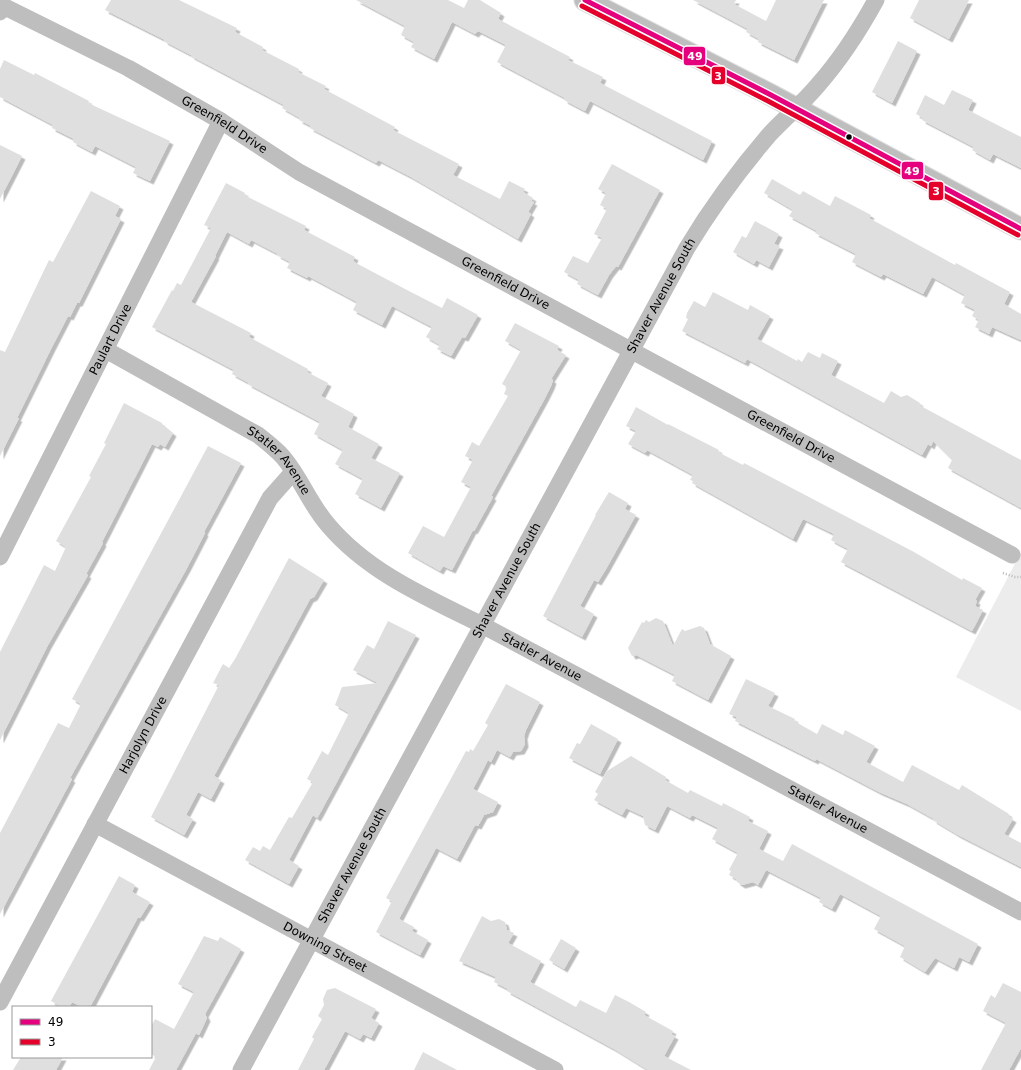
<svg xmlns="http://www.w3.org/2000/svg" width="1021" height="1070" font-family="'DejaVu Sans',sans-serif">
<defs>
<filter id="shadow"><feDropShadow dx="3.5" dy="3.5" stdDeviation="0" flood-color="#0004"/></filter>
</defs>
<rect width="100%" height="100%" fill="#fff"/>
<!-- green -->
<path fill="#ececec" d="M1021,552V711L956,677Z"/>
<!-- building -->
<g fill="#dfdfdf" filter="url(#shadow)">
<path d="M111,0H179L237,28L235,32L263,47L262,50L299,69L298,72L326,86L324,89L395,127L393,130L459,164L453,175L500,199L509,181L525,189L523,192L533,198L531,201L534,202L528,212L531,214L518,239L411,177L378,160L376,163L310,128L311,126L299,120L300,118L282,108L284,105L191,56V55L164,41L165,40L105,10Z"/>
<path d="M356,0H448L464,8L468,0H480L501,13L498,19L570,57L568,60L603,77L600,83L712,141L703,160L590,101L585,111L564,100L565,98L497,62L506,45L478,31L475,34L452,22L434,59L411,47L414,42L401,35L405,26Z"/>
<path d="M693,0H736L734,4L766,21L776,0H824L794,60L758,42L759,39L746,32L748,29Z"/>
<path d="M919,0H969L949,39L910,18Z"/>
<path d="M898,41L917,51L892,103L872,92Z"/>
<path d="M4,60L34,75L35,73L89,101L88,103L170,141L150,181L133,173L136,167L95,146L92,152L73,142L74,139L52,128L53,125L0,97V69Z"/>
<path d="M952,90L973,100L968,110L1021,137V168L993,154L990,160L972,150L974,147L922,120L923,118L916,114L925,95L944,105Z"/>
<path d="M0,145L22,156L0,199Z"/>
<path d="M612,164L660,190L618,267L616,266L609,275L598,295L577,284L579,280L564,272L573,256L588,263L602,238L594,234L607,209L600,205L606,193L598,189Z"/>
<path d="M772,179L800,195L803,191L830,206L835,196L871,215L869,218L955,265L956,263L1010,292L1004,304L1021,314V340L992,327L989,334L975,327L979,320L972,316L975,310L961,303L965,295L932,277L923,294L883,274L881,277L852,262L856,254L815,233L817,231L789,216L793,210L764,193Z"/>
<path d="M226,183L245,193L244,195L306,226L304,230L355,257L353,261L356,263L407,290L442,308L447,298L478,315L465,338L462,337L451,356L437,349L440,345L426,337L432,327L392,306L382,325L353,310L357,302L308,276L307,278L287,268L290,262L277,255L278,254L251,240L249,244L227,232L215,256H216L191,302L251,333L249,337L308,369L307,372L328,383L321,396L354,414L348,427L379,444L371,458L400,473L381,508L355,494L363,479L335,464L343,450L314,434L320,422L248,384L249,383L232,374L234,370L152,327L172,290L173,291L177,283L181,285L211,228L204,225Z"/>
<path d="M91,191L120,206L115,216L121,219L79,303H77L70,317L68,316L52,347L17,418H19L0,456V350L5,352L49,260L53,262Z"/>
<path d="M755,221L779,234L774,244L780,246L769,267L756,260L754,264L733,252L742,236L746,238Z"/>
<path d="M713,292L748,310L750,305L770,316L757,339L797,361L798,359L802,362L808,352L820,358L822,353L838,361L831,375L884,403L891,391L901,397L907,395L920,403L919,405L1021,460V508L948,468L952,460L933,441L931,446L928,444L922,455L747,359L745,363L682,331L688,319L686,318L687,313L694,301L705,307Z"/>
<path d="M515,323L559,346L557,350L566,355L551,379L553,380L551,386L545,398L491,496L493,497L474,531L473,530L452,570L443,566L440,571L408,553L423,526L444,537L471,487L461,482L473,460L465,456L472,442L479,446L508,396L504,394L507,387L502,384L521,350L505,341Z"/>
<path d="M124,403L162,423V424L173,433L165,447L160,444L158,447L152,444L102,542L103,543L86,574L88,575L48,645L0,740V652L44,565L55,571L66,547L56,541L91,477L89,476L106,444L104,443Z"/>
<path d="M636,407L668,425V424L719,450L718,452L743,465L744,463L914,552L962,580L963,578L982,588L975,600L977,601L975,606L983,610L972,631L841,562L848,549L831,540L834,534L803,519L793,539L692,483L693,481L690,480L693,475L647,450L645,453L628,444L636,431L626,426Z"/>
<path d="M208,446L241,463L205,530L204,532L205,533L187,568L70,778L72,779L0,914V833L58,723L69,728L81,704L72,699Z"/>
<path d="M609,492L628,503L625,509L636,515L606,569L598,582L594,580L580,606L594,614L582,637L543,616L596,515H595Z"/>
<path d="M289,558L324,580L314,597L310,599L214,776L221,780L211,799L198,792L186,815L193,819L184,835L151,817L219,685L213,683L223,664L229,668L235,659Z"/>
<path d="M656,618L663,621L673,646L682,629L685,631L700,626L704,628L710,644L731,656L708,700L672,681L675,675L636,655L632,656L628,648L642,622L644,623L646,620L649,622Z"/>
<path d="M388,621L416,635L319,815L317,818L313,815L289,860L299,866L289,884L245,860L253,847L260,851L263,846L270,850L289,817L292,818L313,782L307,779L322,751L328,755L349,713L335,705L342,687L378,683L353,670L367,645L374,649Z"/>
<path d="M746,679L775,693L768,706L795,719L794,721L817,734L822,724L843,735L845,730L875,746L866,762L903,782L912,765L959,790L962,785L1009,814L1008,816L1013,819L1004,834L1021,843V867L958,835L933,820L934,819L907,804L879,792L816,759L815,761L735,721L737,717L729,714Z"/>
<path d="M506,684L540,702L526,730L524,736L525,744L521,751L513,752L510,757L497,750L491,762L488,760L473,789L498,802L493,812L484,815L478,826L475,825L457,859L436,848L399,919L414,927L412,931L428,940L420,955L376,932L392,901L386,898L466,751L469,752L470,749L473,751L488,725L485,723Z"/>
<path d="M591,724L618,739L600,774L569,758L577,743L580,744Z"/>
<path d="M631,756L666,777L665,780L688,793L690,790L722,806L723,803L750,817L748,821L768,831L759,849L783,861L792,844L978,944L969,962L959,957L954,968L935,958L925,972L900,957L905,946L874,929L881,916L840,894L832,909L819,902L821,898L766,870L758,885L753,882L742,885L737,882L736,879L729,875L731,871L729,870L738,853L712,839L718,828L692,815L690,818L667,806L655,830L645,825L643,816L626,808L622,815L594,800L598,794L595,792L607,771Z"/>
<path d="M119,876L135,885L132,892L150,902L140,918L138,917L90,1007H82L72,1002L69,1007H62L51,1001Z"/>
<path d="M482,916L491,921L499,919L505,922L507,930L514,933L508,943L541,961L530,982L576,1007L580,1000L606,1013L615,995L629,1002L646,1012L644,1015L673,1031L671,1034L675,1036L664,1056L691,1070H648L614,1049L507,991L508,989L494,982L496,977L459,961Z"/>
<path d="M204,936L218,941L220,937L241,949L205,1014L207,1018L199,1035L196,1033L176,1070H149L156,1057L151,1054V1027L155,1019L174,1029L194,992L178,984Z"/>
<path d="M561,939L576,948L564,969L549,960Z"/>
<path d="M1003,983L1021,992V1048L1009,1070H981L1006,1023L983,1011L991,995L995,998Z"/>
<path d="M335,988L376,1009L371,1018L379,1023L371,1038L363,1034L360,1039L345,1031L324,1070H298L314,1039L312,1037L322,1019L318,1016L324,1005L323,999L327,990Z"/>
<path d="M423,1052L457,1070H414Z"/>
<path d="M21,1057H63L56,1070H13Z"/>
</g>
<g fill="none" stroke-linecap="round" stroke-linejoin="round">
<defs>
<path id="major" d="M585,0L771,95L1021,229"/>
</defs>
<!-- major casing -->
<use href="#major" stroke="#dbdbdb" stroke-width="23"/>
<!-- path -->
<path stroke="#b9b9b9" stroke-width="2.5" stroke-dasharray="1 2" stroke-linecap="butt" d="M1003,573L1015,577H1021"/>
<!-- minor -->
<g stroke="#bebebe" stroke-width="17">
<path id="s1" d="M0,12L3,6L128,68L221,121L299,172L1012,555"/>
<path id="s2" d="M106,350L258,435C267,442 276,449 283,457C301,478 310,505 329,526C369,573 428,598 482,625L1021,912"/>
<path id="s3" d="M0,557L221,121"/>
<path id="s4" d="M95,824L555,1070"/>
<path id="s5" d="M0,1002L270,498L293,472"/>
<path id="s6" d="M241,1070L687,248C711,208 739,170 769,135C785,118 803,103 818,85C841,59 859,31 876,0"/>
</g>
<!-- major -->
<use href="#major" stroke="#bebebe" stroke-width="21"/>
<defs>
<path id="bus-1" d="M585,0L771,95L1021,229"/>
<path id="bus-2" d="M582,6L768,101L1018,235"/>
</defs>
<!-- bus-1 casing -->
<use href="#bus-1" stroke="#fff" stroke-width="8"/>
<!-- bus-2 casing -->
<use href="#bus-2" stroke="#fff" stroke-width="8"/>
<!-- bus-1 -->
<use href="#bus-1" stroke="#e5007d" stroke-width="5"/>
<!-- bus-2 -->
<use href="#bus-2" stroke="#e4002b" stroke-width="5"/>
</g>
<!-- markers -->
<circle fill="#000" stroke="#fff" stroke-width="1.5" cx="849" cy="137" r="3.5"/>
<g text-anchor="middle" stroke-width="4" stroke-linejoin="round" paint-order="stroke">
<!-- street labels -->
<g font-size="12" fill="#000" stroke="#fff">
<text dy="4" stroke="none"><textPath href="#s1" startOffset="258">Greenfield Drive</textPath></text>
<text dy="4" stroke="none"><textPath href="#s1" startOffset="581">Greenfield Drive</textPath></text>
<text dy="4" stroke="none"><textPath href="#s6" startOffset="881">Shaver Avenue South</textPath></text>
<text dy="4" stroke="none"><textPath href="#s3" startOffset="244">Paulart Drive</textPath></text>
<text dy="4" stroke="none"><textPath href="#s1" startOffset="905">Greenfield Drive</textPath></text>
<text dy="4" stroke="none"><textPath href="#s2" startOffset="207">Statler Avenue</textPath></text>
<text dy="4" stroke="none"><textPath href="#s6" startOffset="557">Shaver Avenue South</textPath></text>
<text dy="4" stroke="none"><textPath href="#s2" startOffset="542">Statler Avenue</textPath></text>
<text dy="4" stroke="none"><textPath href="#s5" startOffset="303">Harjolyn Drive</textPath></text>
<text dy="4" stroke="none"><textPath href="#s2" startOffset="866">Statler Avenue</textPath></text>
<text dy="4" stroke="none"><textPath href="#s6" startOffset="233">Shaver Avenue South</textPath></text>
<text dy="4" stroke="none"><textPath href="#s4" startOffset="261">Downing Street</textPath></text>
</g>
</g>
<g stroke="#fff" stroke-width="1.5">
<rect x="683" y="46" width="23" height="20" rx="4" fill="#e5007d"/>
<rect x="711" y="66" width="15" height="19" rx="4" fill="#e4002b"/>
<rect x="901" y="161" width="23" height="19" rx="4" fill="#e5007d"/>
<rect x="928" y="181" width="16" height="20" rx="4" fill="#e4002b"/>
</g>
<g font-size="11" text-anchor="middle" font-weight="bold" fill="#fff">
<text x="695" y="60">49</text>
<text x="718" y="80">3</text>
<text x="912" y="175">49</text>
<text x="936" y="195">3</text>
</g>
<!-- legend -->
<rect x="12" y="1006" width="140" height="52" fill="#ffffff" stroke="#999999"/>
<rect x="20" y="1019" width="20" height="6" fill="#e5007d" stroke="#999999"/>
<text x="48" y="1026" font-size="12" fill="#000000">49</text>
<rect x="20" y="1039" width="20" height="6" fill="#e4002b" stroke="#999999"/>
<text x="48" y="1046" font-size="12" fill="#000000">3</text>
</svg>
